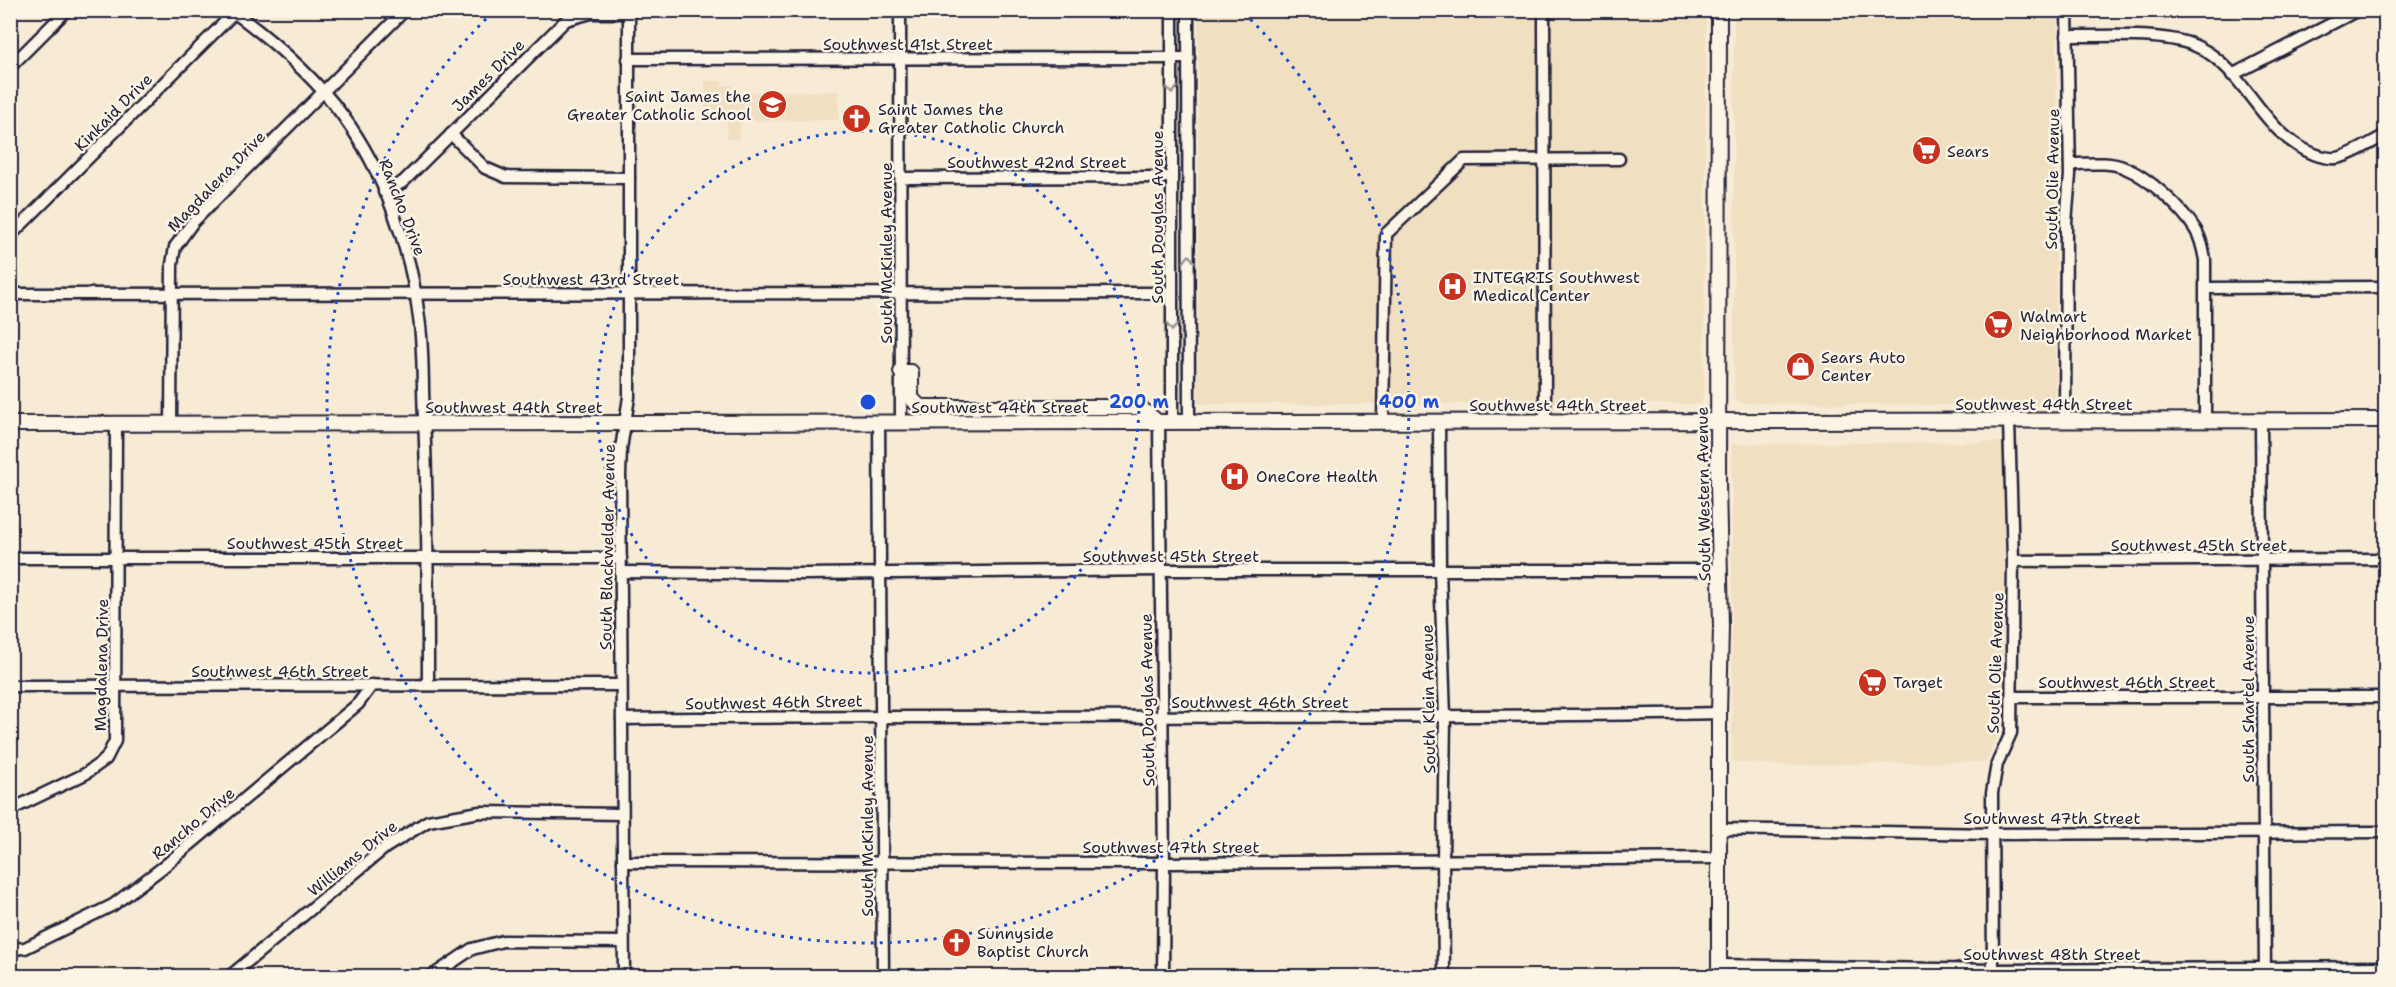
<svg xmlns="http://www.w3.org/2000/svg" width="2396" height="987" font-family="'Shantell Sans',sans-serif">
<rect width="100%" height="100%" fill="#f7ebd5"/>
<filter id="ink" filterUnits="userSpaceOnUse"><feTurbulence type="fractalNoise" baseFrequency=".0167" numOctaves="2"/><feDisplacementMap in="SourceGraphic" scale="12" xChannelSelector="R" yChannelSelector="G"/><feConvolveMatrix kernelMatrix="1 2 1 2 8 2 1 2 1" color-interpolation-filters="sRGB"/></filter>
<g filter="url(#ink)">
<!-- built -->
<g fill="#f1dfc2">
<path d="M1198,11H1706L1704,393L1701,404H1198Z"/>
<path d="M1734,11H2057L2055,406L1741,403L1734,397Z"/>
<path d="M705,81H722L723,85H733V92L839,91V120L740,121L739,139H727V122H722L721,119H705Z"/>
<path d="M2005,442L2003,724L1986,762L1781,765L1732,762V444Z"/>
</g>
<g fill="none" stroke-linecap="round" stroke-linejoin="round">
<defs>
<g id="minor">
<path d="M231,10C272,40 313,75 343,116C384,171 411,250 419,318C424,351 422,384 424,417C428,507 428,596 428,685"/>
<path d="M900,10L901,423"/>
<path d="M1172,10V423"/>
<path d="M1188,10L1189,423"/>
<path d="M1544,10L1545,421"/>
<path d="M2067,36C2103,37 2166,31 2198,47C2247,70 2260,133 2314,154C2322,157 2332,160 2341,157C2356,153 2371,142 2386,135"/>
<path d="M628,59L1189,58"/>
<path d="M10,67L67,10"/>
<path d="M2232,75L2358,10"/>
<path d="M451,134L485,168L506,177L629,178"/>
<path d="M2070,164C2087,164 2109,161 2125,168C2148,177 2182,208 2195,229C2201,238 2203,249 2205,260V421"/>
<path d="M901,178L1172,177"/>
<path d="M384,192L403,182L566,20L591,13H629"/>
<path d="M10,236L237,10"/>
<path d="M2206,288L2386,287"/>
<path d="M10,294L1172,293"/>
<path d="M2261,420L2265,976"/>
<path d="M1439,421L1440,570L1445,717L1443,860L1444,976"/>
<path d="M2065,421L2066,223L2070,175L2067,10"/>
<path d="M1383,422L1386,234L1464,160L1619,159"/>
<path d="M879,423L883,976"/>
<path d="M1159,423L1164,863L1163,976"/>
<path d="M171,424L172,264L175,247L193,222L405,10"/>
<path d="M10,558H621"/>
<path d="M2013,561L2386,559"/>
<path d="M621,572L806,574L1160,570H1721"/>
<path d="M10,686L621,685"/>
<path d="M2012,697H2386"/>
<path d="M622,719C987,714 1353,720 1719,713"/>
<path d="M10,810L85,774L106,759L115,741L116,424"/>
<path d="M1719,829L1992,834L2386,832"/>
<path d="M623,862L1171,863L1719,858"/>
<path d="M10,949L25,948L113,905L162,868L358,704L372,685"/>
<path d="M1719,965L1993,970L2386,967"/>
<path d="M1993,975L1992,793L1997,764L2011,733L2013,561L2009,421"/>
<path d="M230,976L386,847L428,821L480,812L622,814"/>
<path d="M432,976L472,949L503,941L623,942"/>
<path d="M624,976L620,474L621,449L629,397V10"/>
</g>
<g id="major">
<path d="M1719,10L1718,483L1721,627L1719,713V976"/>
<path d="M901,372H911V398L920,407H1139L1159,423"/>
<path d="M10,424L2386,420"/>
</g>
</defs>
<!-- minor casing -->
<use href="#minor" stroke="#22223b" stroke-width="15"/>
<!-- major casing -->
<use href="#major" stroke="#22223b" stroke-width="18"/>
<!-- minor -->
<use href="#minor" stroke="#fcf5e5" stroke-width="10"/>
<!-- major -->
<use href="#major" stroke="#fcf5e5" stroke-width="14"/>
</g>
<!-- one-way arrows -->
<defs><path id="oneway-chevron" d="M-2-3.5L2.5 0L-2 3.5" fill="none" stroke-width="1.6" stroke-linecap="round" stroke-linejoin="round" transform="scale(1.5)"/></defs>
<g stroke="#9a9698">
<use href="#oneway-chevron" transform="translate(1172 90) rotate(90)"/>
<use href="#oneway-chevron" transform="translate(1189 259) rotate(-90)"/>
<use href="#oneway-chevron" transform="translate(1172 327) rotate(90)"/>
</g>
</g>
<!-- distance rings -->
<g fill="none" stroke="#1d4ed8" stroke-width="3" stroke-dasharray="3 6">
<circle cx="868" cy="402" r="271"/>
<path d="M1244 13A541 541 0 1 1 492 13"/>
</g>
<!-- icons -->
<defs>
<symbol id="school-disc" viewBox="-11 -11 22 22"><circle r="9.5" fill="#c8321e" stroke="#fcf5e5"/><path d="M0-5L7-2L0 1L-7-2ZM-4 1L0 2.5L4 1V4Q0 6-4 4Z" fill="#fff"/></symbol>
<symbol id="church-disc" viewBox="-11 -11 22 22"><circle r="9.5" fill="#c8321e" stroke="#fcf5e5"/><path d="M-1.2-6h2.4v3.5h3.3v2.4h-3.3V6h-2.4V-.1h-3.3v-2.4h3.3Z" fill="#fff"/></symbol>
<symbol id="supermarket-disc" viewBox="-11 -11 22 22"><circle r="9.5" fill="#c8321e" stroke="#fcf5e5"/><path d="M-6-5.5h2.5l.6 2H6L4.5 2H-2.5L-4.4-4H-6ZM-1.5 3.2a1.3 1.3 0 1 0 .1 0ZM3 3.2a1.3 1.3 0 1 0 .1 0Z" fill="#fff"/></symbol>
<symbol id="hospital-disc" viewBox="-11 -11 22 22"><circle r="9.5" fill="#c8321e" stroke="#fcf5e5"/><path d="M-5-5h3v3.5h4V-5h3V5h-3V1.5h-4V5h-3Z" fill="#fff"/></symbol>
<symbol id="shop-disc" viewBox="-11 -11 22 22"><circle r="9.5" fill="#c8321e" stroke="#fcf5e5"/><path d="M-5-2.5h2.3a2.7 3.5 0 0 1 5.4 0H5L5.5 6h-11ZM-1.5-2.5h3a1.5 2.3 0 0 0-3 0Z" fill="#fff"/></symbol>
</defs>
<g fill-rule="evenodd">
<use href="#school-disc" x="756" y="88" width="33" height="33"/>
<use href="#church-disc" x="840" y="102" width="33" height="33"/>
<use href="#supermarket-disc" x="1910" y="134" width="33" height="33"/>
<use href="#hospital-disc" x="1436" y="270" width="33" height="33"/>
<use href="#supermarket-disc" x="1982" y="308" width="33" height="33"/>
<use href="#shop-disc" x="1784" y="350" width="33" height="33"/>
<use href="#hospital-disc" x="1218" y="460" width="33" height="33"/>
<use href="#supermarket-disc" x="1856" y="666" width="33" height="33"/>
<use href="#church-disc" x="940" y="926" width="33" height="33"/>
</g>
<g text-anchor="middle" stroke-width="5" stroke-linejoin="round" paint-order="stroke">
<!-- street labels -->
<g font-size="16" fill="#22223b" stroke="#fcf5e5">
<text x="908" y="50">Southwest 41st Street</text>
<text transform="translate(488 75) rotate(-45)" y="6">James Drive</text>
<text transform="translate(113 112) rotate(-45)" y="6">Kinkaid Drive</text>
<text x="1037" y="168">Southwest 42nd Street</text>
<text transform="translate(2052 179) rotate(-89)" y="6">South Olie Avenue</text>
<text transform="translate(216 181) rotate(-46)" y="6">Magdalena Drive</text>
<text transform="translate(403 207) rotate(69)" y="6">Rancho Drive</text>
<text transform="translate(1157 217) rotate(-90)" y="6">South Douglas Avenue</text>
<text transform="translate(886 253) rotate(-90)" y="6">South McKinley Avenue</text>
<text x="591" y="285">Southwest 43rd Street</text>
<text x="2044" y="410">Southwest 44th Street</text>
<text x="1558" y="411">Southwest 44th Street</text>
<text x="514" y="413">Southwest 44th Street</text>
<text x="1000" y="413">Southwest 44th Street</text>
<text transform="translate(1703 494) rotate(-91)" y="6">South Western Avenue</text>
<text x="315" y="549">Southwest 45th Street</text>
<text x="2199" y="551">Southwest 45th Street</text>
<text transform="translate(607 547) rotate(-89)" y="6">South Blackwelder Avenue</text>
<text x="1171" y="562">Southwest 45th Street</text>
<text transform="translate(1995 663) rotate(-88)" y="6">South Olie Avenue</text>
<text transform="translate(101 665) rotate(-89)" y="6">Magdalena Drive</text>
<text x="280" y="677">Southwest 46th Street</text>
<text x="2127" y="688">Southwest 46th Street</text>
<text transform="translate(1428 699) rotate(-91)" y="6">South Klein Avenue</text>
<text transform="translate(2248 699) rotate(-90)" y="6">South Shartel Avenue</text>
<text transform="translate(1147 700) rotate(-91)" y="6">South Douglas Avenue</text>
<text transform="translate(774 702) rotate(-1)" y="6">Southwest 46th Street</text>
<text x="1260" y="708">Southwest 46th Street</text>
<text x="2052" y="824">Southwest 47th Street</text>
<text transform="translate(193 823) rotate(-40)" y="6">Rancho Drive</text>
<text transform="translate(867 826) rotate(-90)" y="6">South McKinley Avenue</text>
<text x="1171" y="853">Southwest 47th Street</text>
<text transform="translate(352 858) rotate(-39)" y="6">Williams Drive</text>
<text x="2052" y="960">Southwest 48th Street</text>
</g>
<!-- poi labels -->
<g font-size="16" fill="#22223b" stroke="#fcf5e5" text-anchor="start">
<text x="751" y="102" text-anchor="end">Saint James the<tspan x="751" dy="18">Greater Catholic School</tspan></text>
<text x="878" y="115">Saint James the<tspan x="878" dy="18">Greater Catholic Church</tspan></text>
<text x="1947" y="157">Sears</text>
<text x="1473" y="283">INTEGRIS Southwest<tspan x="1473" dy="18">Medical Center</tspan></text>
<text x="2020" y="322">Walmart<tspan x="2020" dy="18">Neighborhood Market</tspan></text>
<text x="1821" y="363">Sears Auto<tspan x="1821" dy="18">Center</tspan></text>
<text x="1256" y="482">OneCore Health</text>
<text x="1893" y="688">Target</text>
<text x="977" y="939">Sunnyside<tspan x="977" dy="18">Baptist Church</tspan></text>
</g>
</g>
<circle cx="868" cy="402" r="9" fill="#1d4ed8" stroke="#fcf5e5" stroke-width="3"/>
<g font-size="18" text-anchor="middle" font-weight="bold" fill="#1d4ed8" stroke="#fcf5e5" stroke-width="5" stroke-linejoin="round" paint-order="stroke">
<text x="1139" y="408">200 m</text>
<text x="1409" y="408">400 m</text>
</g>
<!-- margin -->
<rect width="2396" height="987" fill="none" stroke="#fcf5e5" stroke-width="36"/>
<rect x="18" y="18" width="2360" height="951" fill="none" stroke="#22223b" stroke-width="2" filter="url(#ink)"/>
</svg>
